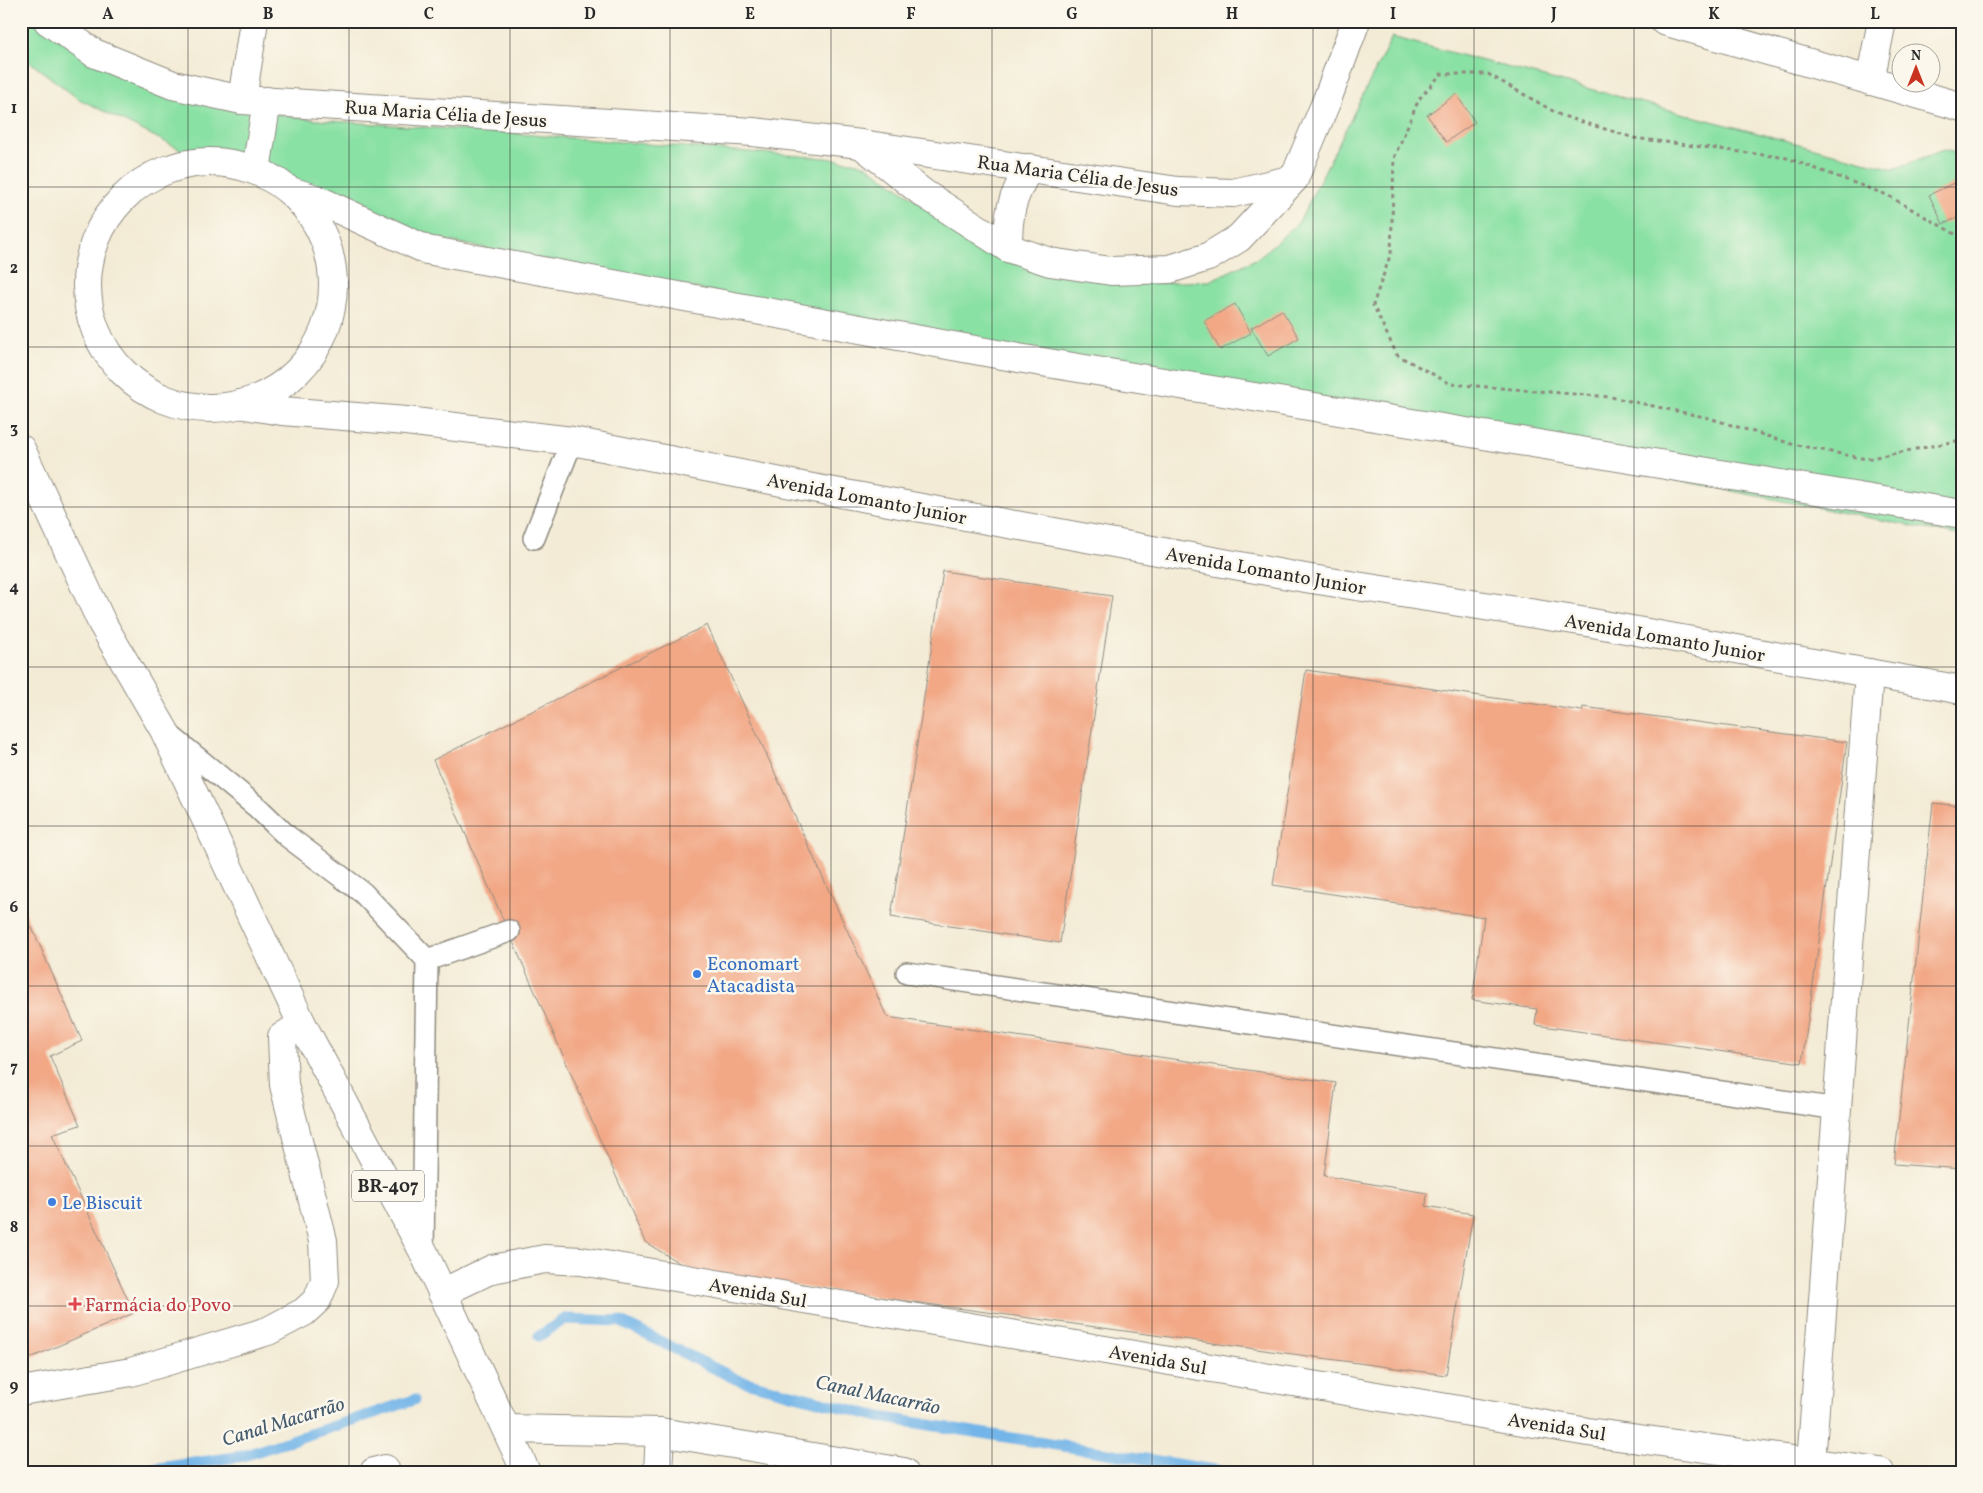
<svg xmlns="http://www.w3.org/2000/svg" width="1983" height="1493" font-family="Vollkorn,serif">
<rect width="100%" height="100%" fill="#fbf7ec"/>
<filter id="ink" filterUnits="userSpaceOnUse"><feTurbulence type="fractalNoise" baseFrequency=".02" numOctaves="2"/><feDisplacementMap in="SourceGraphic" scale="10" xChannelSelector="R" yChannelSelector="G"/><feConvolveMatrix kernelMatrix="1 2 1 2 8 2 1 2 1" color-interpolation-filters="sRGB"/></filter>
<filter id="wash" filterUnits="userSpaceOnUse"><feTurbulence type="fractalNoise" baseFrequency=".0096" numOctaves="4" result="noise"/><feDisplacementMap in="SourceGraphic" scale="20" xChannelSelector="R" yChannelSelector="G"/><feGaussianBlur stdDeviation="1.12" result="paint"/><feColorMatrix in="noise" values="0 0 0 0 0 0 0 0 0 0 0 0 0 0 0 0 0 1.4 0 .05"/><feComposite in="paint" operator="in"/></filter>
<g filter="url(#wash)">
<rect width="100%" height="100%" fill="#f3ebd5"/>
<!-- green -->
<path fill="#8ae1a4" stroke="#5a8668" d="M21,21H36L211,105L317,120L494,132L826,158L864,164L975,241L1126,284L1209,281L1258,258L1299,222L1392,37L1894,169L1943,150L1962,154V536L819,312L390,230L250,184L77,98L21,55Z"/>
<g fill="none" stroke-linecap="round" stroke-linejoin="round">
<!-- stream -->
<g stroke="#73b5e8" stroke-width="11">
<path d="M539,1336L565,1319L619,1321L738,1380L879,1417L1227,1472"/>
<path d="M131,1472L243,1456L414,1400"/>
</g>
</g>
<g id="blocks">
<!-- building -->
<g fill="#f2a785">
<path d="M1456,94L1475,122L1446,142L1427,115Z"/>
<path d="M1962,179V216L1943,224L1929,195Z"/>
<path d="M1235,304L1251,333L1220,350L1204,321Z"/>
<path d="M1282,310L1299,338L1268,356L1251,328Z"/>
<path d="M943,571L1112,596L1060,943L891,917Z"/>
<path d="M707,625L887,1017L1336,1083L1324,1176L1427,1193L1426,1206L1473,1214L1446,1375L694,1272L645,1242L433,760Z"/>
<path d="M1306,670L1582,711L1583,707L1847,742L1802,1063L1535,1025L1537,1009L1472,1000L1484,917L1273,885Z"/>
<path d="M1933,803L1962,806V1169L1894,1164Z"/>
<path d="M21,903L82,1041L50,1056L80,1125L52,1134L134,1313L21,1362Z"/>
</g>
</g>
</g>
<g filter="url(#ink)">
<use href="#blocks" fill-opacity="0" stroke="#8f8b80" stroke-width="1"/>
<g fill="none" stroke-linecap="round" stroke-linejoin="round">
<defs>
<g id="service">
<path d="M534,538L572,441"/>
<path d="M167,733L258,808L287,836L363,893L427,960L423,1251"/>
<path d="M427,960L509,931"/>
<path d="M907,973L1838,1109"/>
</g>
<g id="minor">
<path d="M48,21L94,53L173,85L242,100L753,132L861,144L1178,191L1233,193L1294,179"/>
<path d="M1664,21L1962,107"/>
<path d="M1870,81L1882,21"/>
<path d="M242,100L254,21"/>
<path d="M862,145L923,193L1008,248L1050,262L1111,271L1170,269L1208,257L1239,238L1294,179L1327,100L1356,21"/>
<path d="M1008,248C1008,213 1011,199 1029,168"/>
<path d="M442,1293L492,1269L545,1259L581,1261L1588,1432L1880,1472"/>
<path d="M21,1391L131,1372L268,1331L304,1312L317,1300L325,1281L323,1241L284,1085L282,1037L302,1024"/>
<path d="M506,1429L660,1432L904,1472"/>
<path d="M1811,1463L1869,673"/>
<path d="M374,1472L385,1469"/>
<path d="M658,1472L660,1432"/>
</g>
<g id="secondary">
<circle cx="210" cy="285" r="123"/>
<path d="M256,170L267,101"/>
<path d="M290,191L316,199L427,250L1024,359L1962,514"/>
<path d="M239,404L282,411L406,421L572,441L807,487L1305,578L1587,622L1962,690"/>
</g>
<path id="trunk" d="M21,449L102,623L164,730L302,1024L423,1251L526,1472"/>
</defs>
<!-- service casing -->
<use href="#service" stroke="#8f8b80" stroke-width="24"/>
<!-- minor casing -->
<use href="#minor" stroke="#8f8b80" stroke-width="30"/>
<!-- secondary casing -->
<use href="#secondary" stroke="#8f8b80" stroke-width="30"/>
<!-- trunk casing -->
<use href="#trunk" stroke="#8f8b80" stroke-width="30"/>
<!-- path -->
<path stroke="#8f8b80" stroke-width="3" stroke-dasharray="4 4" stroke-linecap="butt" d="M1962,238L1887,195L1787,158L1634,138L1560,115L1488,74H1441L1419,99L1394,158L1391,253L1373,305L1397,355L1451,384L1611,397L1709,418L1792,444L1866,459L1962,440"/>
<!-- service -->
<use href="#service" stroke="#fff" stroke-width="21"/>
<!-- minor -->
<use href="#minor" stroke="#fff" stroke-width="28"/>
<!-- secondary -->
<use href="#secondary" stroke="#fff" stroke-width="28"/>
<!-- trunk -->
<use href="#trunk" stroke="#fff" stroke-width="28"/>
</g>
</g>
<!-- grid -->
<path fill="none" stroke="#2b2b2b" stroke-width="1" stroke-opacity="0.55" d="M188,21V1472M349,21V1472M510,21V1472M670,21V1472M831,21V1472M992,21V1472M1152,21V1472M1313,21V1472M1474,21V1472M1634,21V1472M1795,21V1472M21,187H1962M21,347H1962M21,507H1962M21,667H1962M21,826H1962M21,986H1962M21,1146H1962M21,1306H1962"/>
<!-- markers -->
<g fill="#3f7fe0" stroke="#fbf7ec" stroke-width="2">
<circle cx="697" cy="974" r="5"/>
<circle cx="52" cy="1202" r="5"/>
</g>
<path fill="#e0444e" stroke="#fbf7ec" stroke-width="2" d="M72.5 1296.5h5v5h5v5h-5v5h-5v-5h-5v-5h5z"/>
<g text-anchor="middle" stroke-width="5" stroke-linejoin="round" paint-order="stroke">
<!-- shield labels -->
<rect fill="#fbf7ec" stroke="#696865" stroke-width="1" x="352" y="1170.5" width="72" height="31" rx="4"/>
<g font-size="18" font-weight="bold" fill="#2b2b2b">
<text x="388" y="1192">BR-407</text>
</g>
<!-- street labels -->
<g font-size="19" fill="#2b2b2b" stroke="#fbf7ec">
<text transform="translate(446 113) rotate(4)" y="7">Rua Maria Célia de Jesus</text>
<text transform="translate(1078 175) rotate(8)" y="7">Rua Maria Célia de Jesus</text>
<text transform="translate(867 498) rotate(11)" y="7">Avenida Lomanto Junior</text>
<text transform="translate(1266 570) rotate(10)" y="7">Avenida Lomanto Junior</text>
<text transform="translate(1665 637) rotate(10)" y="7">Avenida Lomanto Junior</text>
<text transform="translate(758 1292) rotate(10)" y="7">Avenida Sul</text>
<text transform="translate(1158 1359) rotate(10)" y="7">Avenida Sul</text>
<text transform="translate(1557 1426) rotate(9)" y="7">Avenida Sul</text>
</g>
<!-- shop labels -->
<g font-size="19" fill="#366cbe" stroke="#fbf7ec" text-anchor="start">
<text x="707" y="970">Economart<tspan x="707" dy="22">Atacadista</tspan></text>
<text x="62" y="1209">Le Biscuit</text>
</g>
<!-- health labels -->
<g font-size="19" fill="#be3a42" stroke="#fbf7ec" text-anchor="start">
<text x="85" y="1311">Farmácia do Povo</text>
</g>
<!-- water labels -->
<g font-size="20" font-style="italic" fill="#445b6d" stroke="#fbf7ec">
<text transform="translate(878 1394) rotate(12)" y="7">Canal Macarrão</text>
<text transform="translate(283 1421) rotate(-17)" y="7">Canal Macarrão</text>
</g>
</g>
<!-- margin -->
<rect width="1983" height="1493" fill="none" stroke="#fbf7ec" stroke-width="55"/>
<!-- north arrow -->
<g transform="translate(1916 68)"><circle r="24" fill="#fbf7ec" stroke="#a8a59f"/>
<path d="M0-4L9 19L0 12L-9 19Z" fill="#c8321e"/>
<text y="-8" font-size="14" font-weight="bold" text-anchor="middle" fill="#2b2b2b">N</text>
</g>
<rect x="28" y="28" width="1928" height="1438" fill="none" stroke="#2b2b2b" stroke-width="2"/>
<g font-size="16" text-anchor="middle" font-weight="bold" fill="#2b2b2b">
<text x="108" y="19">A</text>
<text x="268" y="19">B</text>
<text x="429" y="19">C</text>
<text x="590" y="19">D</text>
<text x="750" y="19">E</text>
<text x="911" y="19">F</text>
<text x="1072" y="19">G</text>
<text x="1232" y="19">H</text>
<text x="1393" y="19">I</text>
<text x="1554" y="19">J</text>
<text x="1714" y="19">K</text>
<text x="1875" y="19">L</text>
<text x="14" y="113">1</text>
<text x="14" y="273">2</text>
<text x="14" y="433">3</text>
<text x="14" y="592">4</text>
<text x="14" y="752">5</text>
<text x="14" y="912">6</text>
<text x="14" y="1072">7</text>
<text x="14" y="1232">8</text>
<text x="14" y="1391">9</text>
</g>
</svg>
